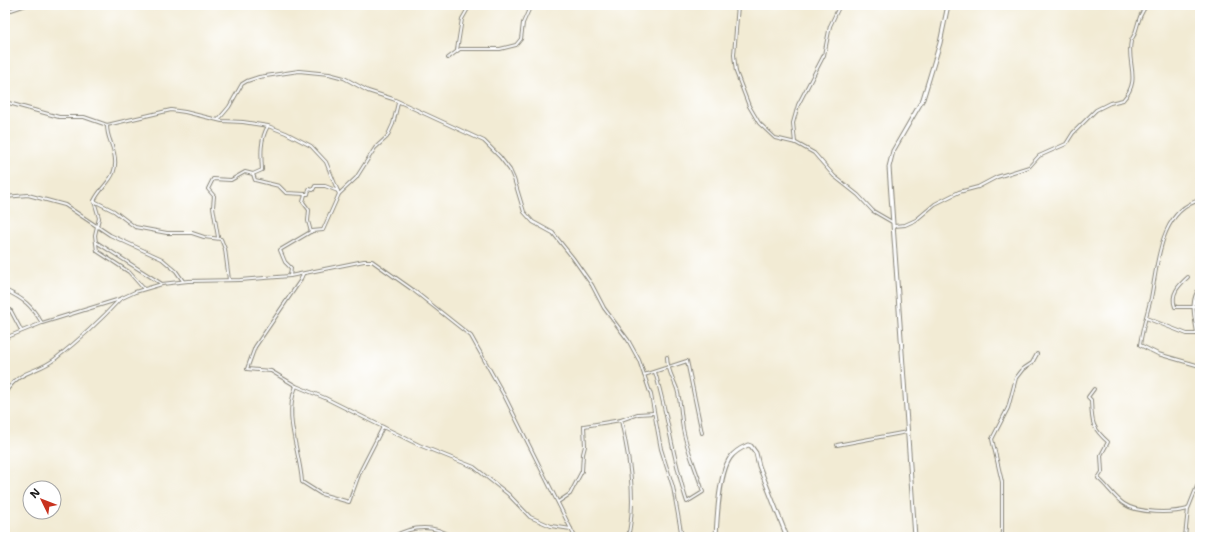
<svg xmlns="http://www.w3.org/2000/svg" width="1205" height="542" font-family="'Shantell Sans',sans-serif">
<rect width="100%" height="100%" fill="#fff"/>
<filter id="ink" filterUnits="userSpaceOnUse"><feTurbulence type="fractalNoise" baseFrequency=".025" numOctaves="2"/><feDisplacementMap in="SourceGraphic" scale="8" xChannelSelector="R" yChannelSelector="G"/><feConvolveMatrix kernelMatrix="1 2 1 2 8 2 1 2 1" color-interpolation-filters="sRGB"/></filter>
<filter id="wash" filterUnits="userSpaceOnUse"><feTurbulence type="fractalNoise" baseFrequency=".012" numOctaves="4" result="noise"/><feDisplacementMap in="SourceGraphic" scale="16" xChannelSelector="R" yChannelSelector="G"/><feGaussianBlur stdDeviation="0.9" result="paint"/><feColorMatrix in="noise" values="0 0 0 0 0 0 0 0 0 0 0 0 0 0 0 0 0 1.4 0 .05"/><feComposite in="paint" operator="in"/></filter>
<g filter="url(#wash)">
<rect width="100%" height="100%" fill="#f2ebd4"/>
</g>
<g filter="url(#ink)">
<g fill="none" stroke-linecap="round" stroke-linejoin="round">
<defs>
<g id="street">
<path d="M738,5L734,55L736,72L749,106L759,123L775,138L796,143L814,153L834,176L858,195L873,211L892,222"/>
<path d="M5,12L26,5"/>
<path d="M457,50L462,19L470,5"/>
<path d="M448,58L460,49H500L516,45L521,39L523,23L531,5"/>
<path d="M5,102L59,117H84L107,125L171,110L185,112L222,121L243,122L268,126L286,133L311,146L326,162L339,194L323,230L312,231L280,250L285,262L291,268L290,276"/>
<path d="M218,120L229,107L242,84L247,81L259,77L299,71L329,74L344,78L368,91L393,99L484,141L500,157L510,170L514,179L524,212L533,222L553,233L573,258L592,285L604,308L628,340L639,360L651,395L661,449L673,487L682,537"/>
<path d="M107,125C107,138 112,142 114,153C120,179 102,183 94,201L99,218L95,235L97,251L129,272L144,289"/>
<path d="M795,143L793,123L798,105L824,55L830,26L840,5"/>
<path d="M253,174L255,180L279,186L286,193L305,194L303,202L309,210L308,221L311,232"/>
<path d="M305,194H308L309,189L313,190L315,186H325L338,191"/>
<path d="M339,194L356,178L375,148L387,137L393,124L398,103"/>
<path d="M5,197L28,195L65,205L110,235L162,259L176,271L183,281"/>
<path d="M1200,200C1159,211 1158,264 1151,298C1147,314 1142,329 1140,345L1158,354L1200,366"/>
<path d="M94,201L114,211L135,227L167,233H192L204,237L221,239L225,249L229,280"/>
<path d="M894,226L905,225L916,220L935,204L959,192L978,187L997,177L1029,167L1039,156L1066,144L1073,133L1096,110L1110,103L1123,100C1142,79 1126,64 1131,41C1132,38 1134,36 1135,33C1139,21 1139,15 1147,5"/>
<path d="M218,237L213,207L214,196L208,189L213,179L231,180L245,172L253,174L262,170C261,155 260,139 268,126"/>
<path d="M96,242L162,284"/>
<path d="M303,274L300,281L255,347L247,369L271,371L296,386L325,398L419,445L474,467L508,494L530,517L551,526L571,529"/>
<path d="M1188,277C1179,285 1170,294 1175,307H1200"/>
<path d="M5,290C24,299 31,305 42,323"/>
<path d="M5,307L11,311L21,330"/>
<path d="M1146,318L1187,334H1200"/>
<path d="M1197,333C1195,317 1189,302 1200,287"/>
<path d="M5,338L42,323L120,299L135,292L162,284L188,281L240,280L290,276L364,261H372L413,290L471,336L505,397L575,537"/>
<path d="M655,372C668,415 673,460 687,502L703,492C697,471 687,451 683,429C681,416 681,403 677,389C673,378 667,369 667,357"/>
<path d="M644,375L687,361L702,433"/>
<path d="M296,386C283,418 300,450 302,482L321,494L349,502L360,472L383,427"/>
<path d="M1094,389L1088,397L1091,400C1092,422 1091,427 1108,442L1101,455L1102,472L1098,478L1100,480C1108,487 1115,498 1124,504C1138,514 1173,513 1188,509"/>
<path d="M5,393C21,368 36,374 55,359C78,341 100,321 120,299"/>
<path d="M621,420C629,457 637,499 628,537"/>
<path d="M837,445L907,432"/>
<path d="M558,502L570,494L582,471L583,454L585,446L584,426L621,420L638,414L654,413"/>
<path d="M392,537C412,526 433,524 453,537"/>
<path d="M1002,537V482L992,439L1008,408L1016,378L1023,369L1032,363L1037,354"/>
<path d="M1185,537L1188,509L1200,479"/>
</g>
<g id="secondary">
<path d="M716,537C717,517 719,474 730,458C734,452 741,448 748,445L751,446L756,453L759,466L787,537"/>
<path d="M915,537L889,167L893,151L923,99L940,43L948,5"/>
</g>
</defs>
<!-- street casing -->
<use href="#street" stroke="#878478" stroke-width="4"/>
<!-- secondary casing -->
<use href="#secondary" stroke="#878478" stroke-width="5"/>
<!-- street -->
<use href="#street" stroke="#fff" stroke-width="2"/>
<!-- secondary -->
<use href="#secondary" stroke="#fff" stroke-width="3"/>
</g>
</g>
<!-- margin -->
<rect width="1205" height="542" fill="none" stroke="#fff" stroke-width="20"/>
<!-- north arrow -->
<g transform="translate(42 500) rotate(313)"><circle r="19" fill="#ffffff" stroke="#a4a4a4"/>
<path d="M0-3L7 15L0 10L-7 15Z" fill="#c8321e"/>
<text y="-6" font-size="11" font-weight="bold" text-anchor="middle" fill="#1c1c1c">N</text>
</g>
</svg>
